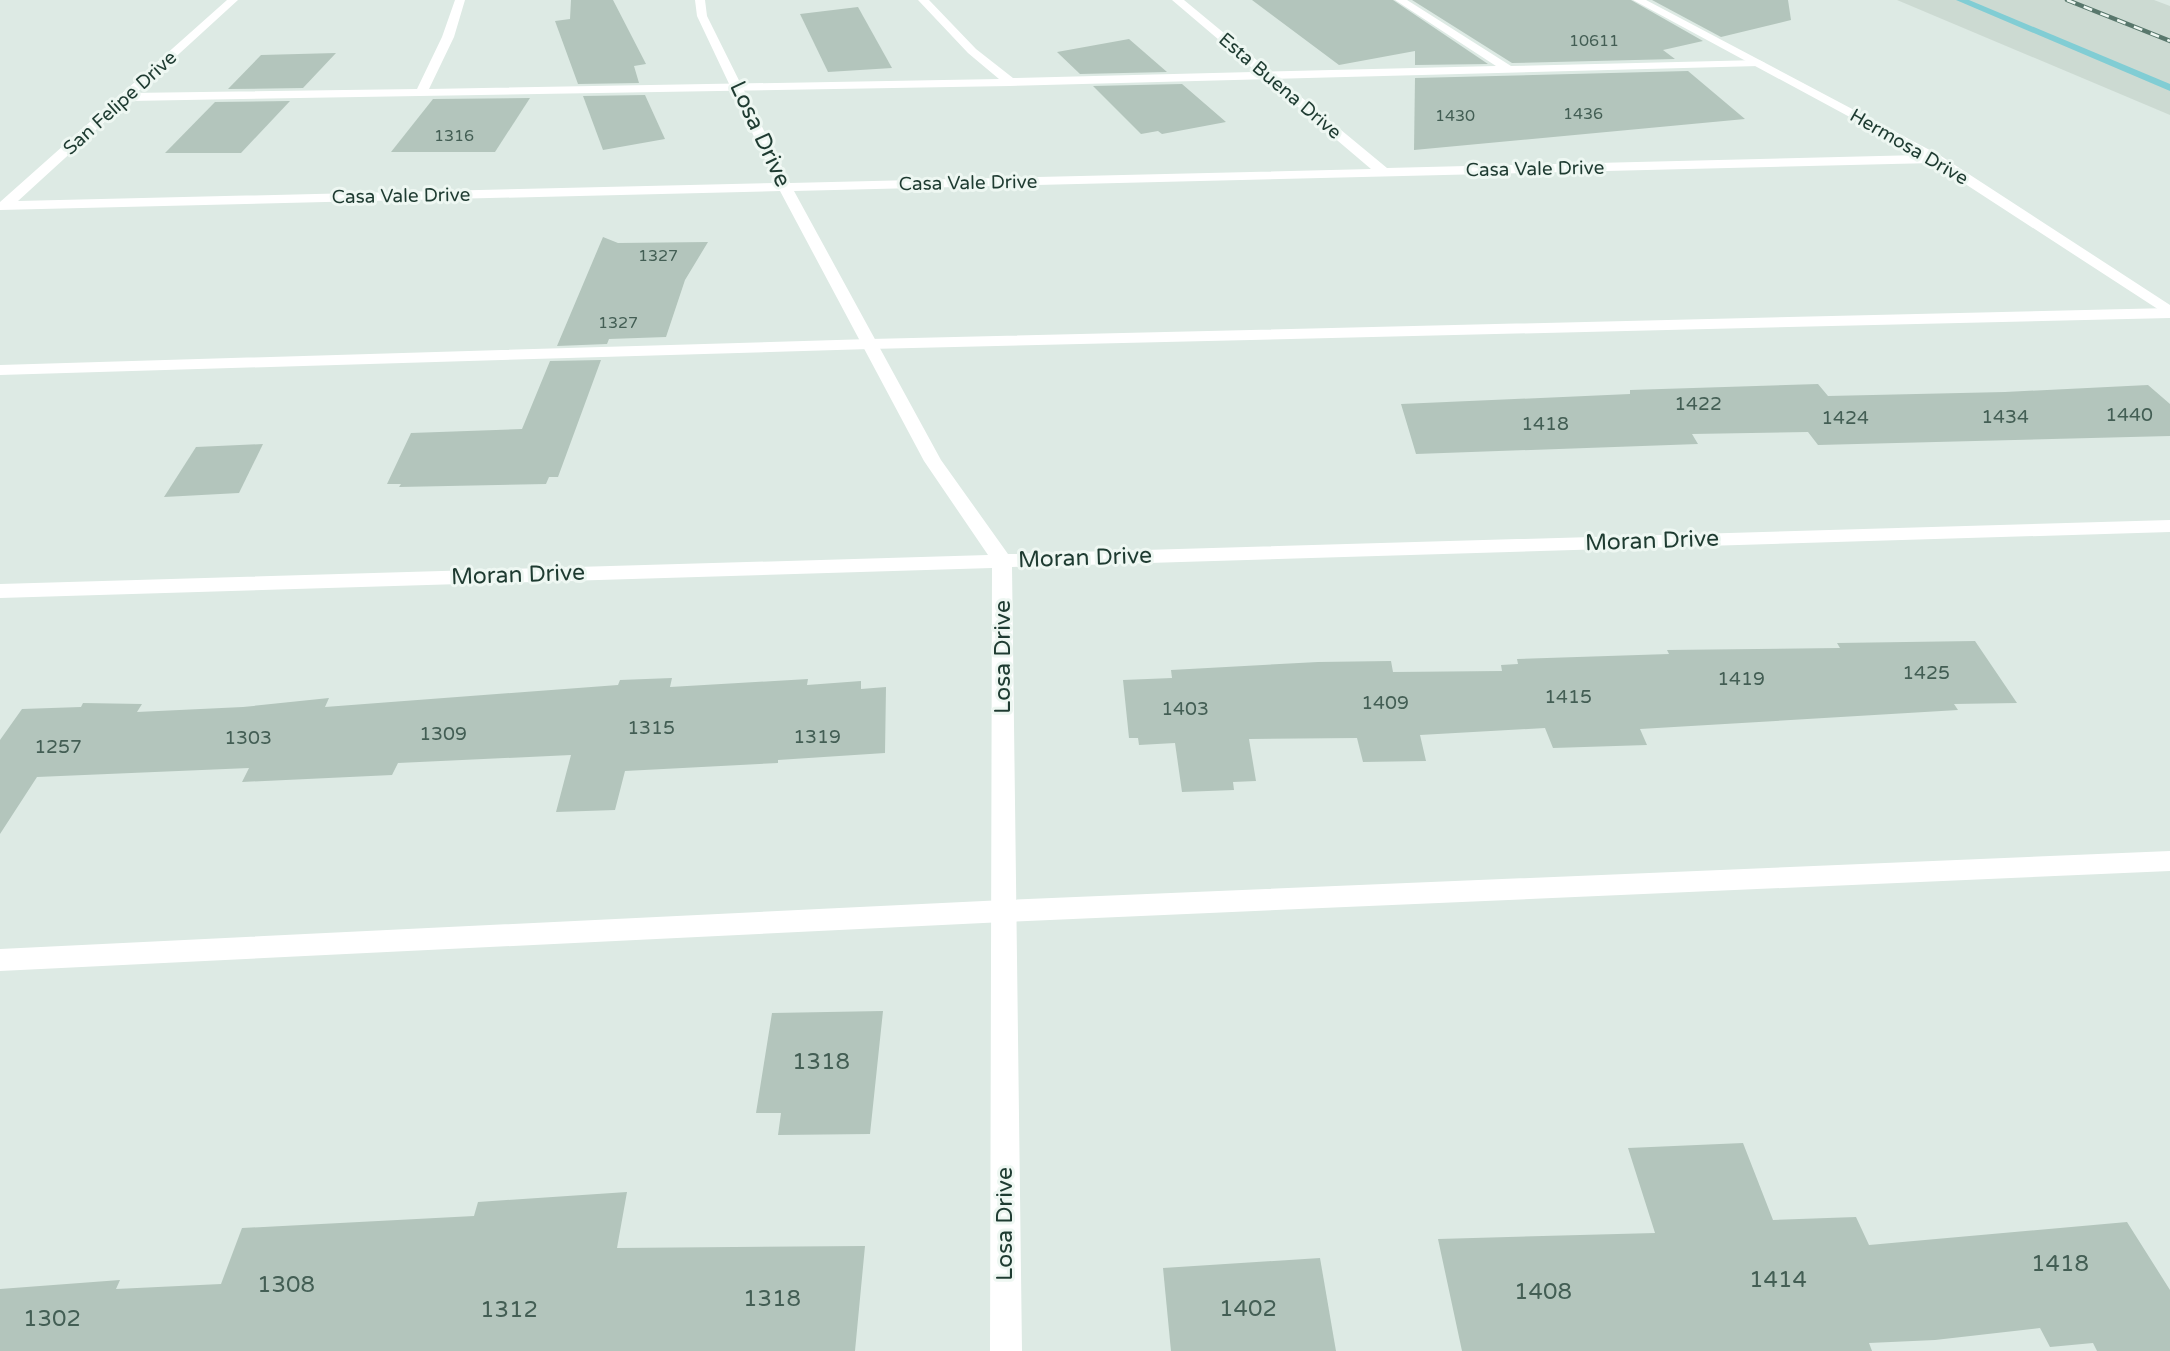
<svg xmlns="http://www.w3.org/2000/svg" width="2170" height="1351" font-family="'Varela Round',sans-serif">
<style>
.built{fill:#ccdad2}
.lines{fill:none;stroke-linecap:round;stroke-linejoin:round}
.stream{fill:#81cdd4;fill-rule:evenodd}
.building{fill:#b3c5bc}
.service{fill:#fff;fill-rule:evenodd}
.minor{fill:#fff;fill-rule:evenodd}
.rail-casing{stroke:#58776c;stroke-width:4.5}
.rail{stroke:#eef7f2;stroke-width:2.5;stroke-dasharray:9;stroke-linecap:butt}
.labels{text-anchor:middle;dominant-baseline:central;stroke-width:6;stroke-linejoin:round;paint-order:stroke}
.far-number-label{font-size:16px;fill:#435e54}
.far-street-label{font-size:19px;fill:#1e3b31;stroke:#eef7f2}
.number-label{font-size:19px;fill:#435e54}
.street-label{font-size:23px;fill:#1e3b31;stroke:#eef7f2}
.near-number-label{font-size:23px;fill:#435e54}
</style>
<rect width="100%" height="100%" fill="#ddeae4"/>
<polygon class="built" points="1897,0 2154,0 2170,6 2170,115"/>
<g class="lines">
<polygon class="stream" points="1956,0 1969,0 2170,84 2170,91"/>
</g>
<g class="building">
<polygon points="571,0 613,0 646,64 634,66 639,83 578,84 555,21 570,19"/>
<polygon points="1252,0 1393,0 1488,64 1415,65 1415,51 1339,65"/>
<polygon points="1412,0 1631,0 1703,41 1663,50 1675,59 1512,63"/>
<polygon points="1652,0 1788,0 1791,20 1721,37"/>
<polygon points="858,7 892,68 828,72 800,14"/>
<polygon points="1129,39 1167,72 1080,74 1057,52"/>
<polygon points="336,53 303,88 228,89 261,55"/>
<polygon points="1688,71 1745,119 1414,150 1415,78"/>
<polygon points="1182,84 1226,122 1162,134 1158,131 1141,134 1093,86"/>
<polygon points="645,95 665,139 603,150 583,96"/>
<polygon points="530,98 495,152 391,152 433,99"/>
<polygon points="290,101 241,153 165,153 215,102"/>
<polygon points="603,237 618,243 708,242 685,280 666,337 609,339 607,344 557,346"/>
<polygon points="601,360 558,477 549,477 546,484 399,487 401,484 387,484 411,433 522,429 550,361"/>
<polygon points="1818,384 1828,396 2005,392 2148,385 2170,404 2170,436 1818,445 1808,432 1692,434 1698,444 1416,454 1401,404 1630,394 1630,390"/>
<polygon points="263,444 239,493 164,497 196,447"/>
<polygon points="1975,641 2017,703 1954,704 1958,710 1640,729 1647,745 1553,748 1545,728 1420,735 1426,761 1363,762 1357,738 1249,739 1256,781 1233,782 1234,790 1182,792 1175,743 1139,745 1138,738 1129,738 1123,680 1172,678 1171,670 1318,662 1391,661 1393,672 1502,671 1501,665 1518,664 1517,659 1669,654 1667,650 1840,648 1837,643"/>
<polygon points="672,678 670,687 808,679 807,685 861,681 861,689 886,687 885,753 778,760 778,763 625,771 615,810 556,812 571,755 398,763 392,775 242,782 249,768 37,777 0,834 0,740 22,709 81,707 83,703 142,704 137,712 243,707 329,698 325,707 618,685 620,680"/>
<polygon points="883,1011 870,1134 778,1135 781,1113 756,1113 772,1013"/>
<polygon points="1743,1143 1773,1220 1856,1217 1869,1245 2127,1222 2170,1290 2170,1351 2097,1351 2093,1343 2050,1347 2040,1328 1935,1340 1869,1343 1872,1351 1462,1351 1438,1239 1655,1233 1628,1148"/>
<polygon points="627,1192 617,1248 865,1246 855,1351 0,1351 0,1289 120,1280 116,1289 221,1284 242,1228 474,1216 478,1202"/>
<polygon points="1320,1258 1336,1351 1171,1351 1163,1268"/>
</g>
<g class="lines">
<g class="service">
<polygon points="455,0 465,0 454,37 429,89 999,79 968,53 918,0 929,0 976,49 1013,78 1496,66 1395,0 1407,0 1511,66 1759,60 1765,63 1759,66 1010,86 129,101 123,97 129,93 417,89 442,37"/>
<polygon points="2170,308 2170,318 870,349 0,375 0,365 870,339"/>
<polygon points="2170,851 2170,871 1004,922 0,971 0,949 1004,900"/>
</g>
<polygon class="minor" points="227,0 238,0 18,201 776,183 697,16 695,0 705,0 707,16 790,183 1371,169 1172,0 1184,0 1387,168 1920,155 1633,0 1646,0 1941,156 2170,305 2170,317 1933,163 794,191 941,460 1008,554 2170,520 2170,532 1012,567 1022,1351 990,1351 992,568 0,598 0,584 988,555 924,461 780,191 0,210 0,202"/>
<g class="rail-casing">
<polyline id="rail" points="2067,0 2170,41"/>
</g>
<use href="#rail" class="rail"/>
</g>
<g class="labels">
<g class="far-number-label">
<text x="1594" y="41">10611</text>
<text x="1583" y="114">1436</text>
<text x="1455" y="116">1430</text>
<text x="454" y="136">1316</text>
<text x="658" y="256">1327</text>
<text x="618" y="323">1327</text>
</g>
<g class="far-street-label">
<text transform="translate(1280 86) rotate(40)">Esta Buena Drive</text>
<text transform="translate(120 103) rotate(-42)">San Felipe Drive</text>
<text transform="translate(1909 147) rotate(30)">Hermosa Drive</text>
<text transform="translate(1535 169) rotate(-1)">Casa Vale Drive</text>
<text transform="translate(968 183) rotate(-1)">Casa Vale Drive</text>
<text transform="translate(401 196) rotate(-1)">Casa Vale Drive</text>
</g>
<g class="number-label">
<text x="1698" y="404">1422</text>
<text x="2129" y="415">1440</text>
<text x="2005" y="417">1434</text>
<text x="1845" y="418">1424</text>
<text x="1545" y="424">1418</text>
<text x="1926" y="673">1425</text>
<text x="1741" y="679">1419</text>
<text x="1568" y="697">1415</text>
<text x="1385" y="703">1409</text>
<text x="1185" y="709">1403</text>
<text x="651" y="728">1315</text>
<text x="443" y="734">1309</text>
<text x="817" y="737">1319</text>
<text x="248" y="738">1303</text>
<text x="58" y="747">1257</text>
</g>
<g class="street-label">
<text transform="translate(760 134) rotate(65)">Losa Drive</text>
<text transform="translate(1652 541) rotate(-2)">Moran Drive</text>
<text transform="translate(1085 558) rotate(-2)">Moran Drive</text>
<text transform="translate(518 575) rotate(-2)">Moran Drive</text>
<text transform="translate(1003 657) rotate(-90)">Losa Drive</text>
<text transform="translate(1005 1224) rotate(-90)">Losa Drive</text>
</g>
<g class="near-number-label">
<text x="821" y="1062">1318</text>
<text x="2060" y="1264">1418</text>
<text x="1778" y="1280">1414</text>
<text x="286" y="1285">1308</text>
<text x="1543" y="1292">1408</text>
<text x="772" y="1299">1318</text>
<text x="1248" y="1309">1402</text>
<text x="509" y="1310">1312</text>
<text x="52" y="1319">1302</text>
</g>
</g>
</svg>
